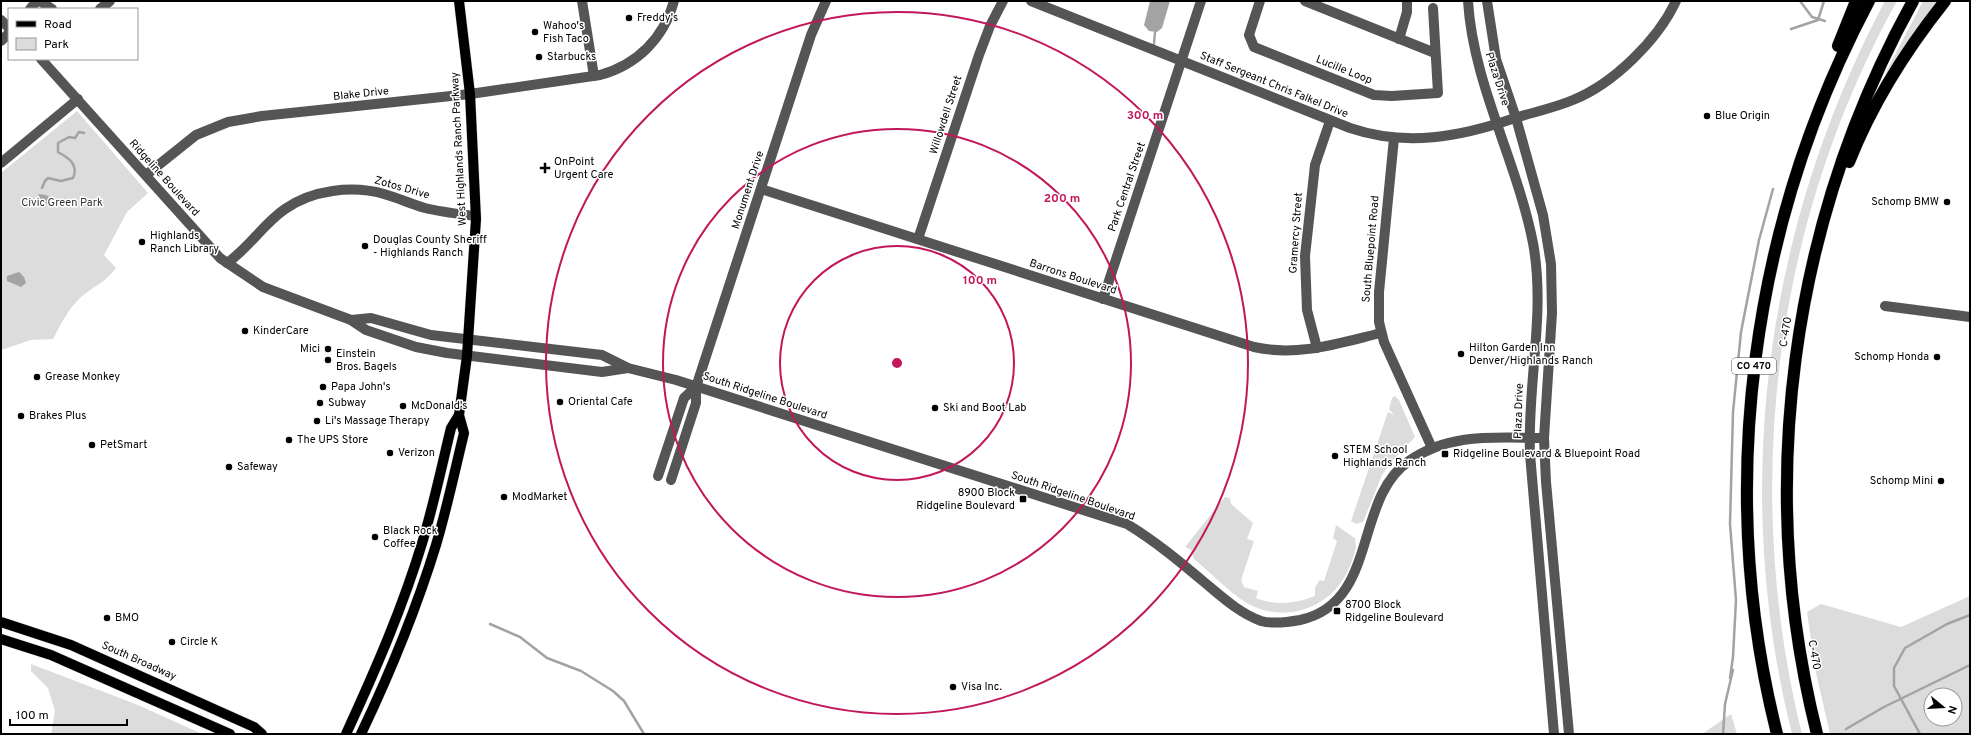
<svg xmlns="http://www.w3.org/2000/svg" width="1971" height="735" font-family="Overpass,sans-serif">
<style>
.green{fill:#dcdcdc;fill-rule:evenodd}
.water{fill:#a3a3a3}
.lines{fill:none;stroke-linecap:round;stroke-linejoin:round}
.stream{stroke:#a3a3a3;stroke-width:2.5}
.major-casing{stroke:#dbdbdb;stroke-width:11}
.highway-casing{stroke:#dbdbdb;stroke-width:13}
.minor{stroke:#555;stroke-width:10}
.major{stroke:#000;stroke-width:10}
.highway{stroke:#000;stroke-width:12}
.ring{fill:none;stroke:#c2185b;stroke-width:2}
.poi-dot{fill:#000;stroke:#fff;stroke-width:1.5}
.labels{text-anchor:middle;dominant-baseline:central;stroke-width:3;stroke-linejoin:round;paint-order:stroke}
.shield{fill:#fff;stroke:#4c4c4c;stroke-width:1}
.shield-label{font-size:10px;font-weight:bold;fill:#000}
.poi-label{font-size:11px;fill:#000;stroke:#fff;text-anchor:start}
.street-label{font-size:11px;fill:#000;stroke:#fff}
.park-label{font-size:11px;fill:#333;stroke:#fff}
.centre{fill:#c2185b;stroke:#fff;stroke-width:2}
.ring-label{font-size:12px;text-anchor:middle;font-weight:bold;fill:#c2185b;stroke:#fff;stroke-width:3;stroke-linejoin:round;paint-order:stroke}
</style>
<rect width="100%" height="100%" fill="#fff"/>
<g class="green">
<path d="M1885,1h12c-123,221 -156,487 -95,733h-10c-62,-247 -26,-509 93,-733z"/>
<polygon points="1923,1 1938,1 1887,75 1885,74"/>
<path d="M77,111l71,82 -21,19 -23,43 12,13c-9,13 -23,19 -35,29 -13,12 -20,27 -28,42l-22,1 -30,10v-177z"/>
<polygon points="1395,396 1399,400 1415,437 1391,462 1382,475 1363,522 1356,524 1351,521 1388,412 1394,415 1389,409 1392,398"/>
<path d="M1225,497l5,1 1,6 22,19 -6,16 7,2 -13,39 3,7 14,4 -2,7c20,8 38,6 59,-2v-9l5,-7 4,1 13,-40 -4,-3 3,-13 20,14c-2,3 0,4 0,8 -2,10 -7,23 -12,31 -21,34 -65,45 -99,24 -18,-12 -34,-29 -51,-43l-3,-9 -6,-3z"/>
<path d="M1970,596v138h-140l-14,-61 -9,-61 14,-8 80,23zM1931,695h24v24h-24z"/>
<polygon points="31,664 138,705 202,734 51,734 55,711 48,688 31,671"/>
<polygon points="1731,714 1737,734 1702,734"/>
</g>
<g class="water">
<polygon points="1150,1 1170,1 1162,28 1157,32 1149,31 1144,25"/>
<path d="M38,194l8,1 13,8c-10,4 -17,1 -21,-9z"/>
<polygon points="19,272 24,277 26,283 21,287 7,281 7,276"/>
</g>
<g class="lines">
<g class="stream">
<polyline points="1800,1 1812,17 1825,21"/>
<polyline points="1791,29 1818,20 1824,1"/>
<polyline points="1154,44 1155,32"/>
<path d="M42,188l3,-7 3,-3 13,3 12,-3c6,-13 -4,-20 -15,-26v-9l11,-6 6,1 4,-6 5,1"/>
<polyline points="490,624 520,637 547,658 581,671 613,691 624,701 644,734"/>
<polyline points="1730,678 1733,657 1736,600 1730,524 1733,412 1741,332 1759,240 1773,189"/>
<polyline points="1846,729 1884,707 1970,665"/>
<polyline points="1723,734 1725,704 1733,670"/>
<polyline points="1920,734 1894,686 1894,668 1905,648 1947,624 1970,615"/>
</g>
<g class="major-casing">
<g id="major">
<polyline points="1,622 71,645 254,727 262,734"/>
<polyline points="1,639 51,655 230,734"/>
<path d="M346,734c29,-63 57,-127 77,-194 11,-37 19,-75 28,-112l8,-13 8,-59 9,-137 -6,-125 -11,-93"/>
<path d="M361,734c29,-61 55,-124 75,-189 11,-37 19,-75 28,-112l-5,-18"/>
</g>
</g>
<g class="highway-casing">
<g id="highway">
<polyline points="1838,46 1856,1"/>
<path d="M1849,162c23,-58 57,-112 96,-161"/>
<path d="M1777,734c-62,-246 -26,-510 92,-733"/>
<path d="M1817,734c-62,-247 -27,-510 96,-733"/>
</g>
</g>
<g class="minor">
<polyline points="40,1 52,9"/>
<polyline points="582,1 594,76"/>
<path d="M1031,1l319,127c56,19 110,9 165,-10 19,-6 39,-10 58,-18 40,-16 85,-60 103,-99"/>
<polyline points="1260,1 1249,35 1254,47 1374,95 1392,96 1438,93 1433,8"/>
<polyline points="1305,1 1435,53"/>
<path d="M1468,1c5,83 49,160 65,242 13,70 -6,141 -3,211l24,280"/>
<polyline points="1487,1 1496,59 1516,118 1543,215 1551,264 1552,313 1544,438 1546,482 1569,734"/>
<polyline points="30,9 37,1"/>
<polyline points="100,9 110,1"/>
<polyline points="1,20 9,28"/>
<polyline points="1399,39 1407,12 1407,1"/>
<polyline points="1,41 9,33"/>
<polyline points="41,59 220,258 263,287 351,320 366,330 416,347 447,353 602,372 628,368"/>
<polyline points="1394,138 1379,292 1379,322 1384,342 1432,448"/>
<polyline points="1,163 78,99"/>
<path d="M146,175l50,-40 32,-13 34,-6 208,-22 130,-19c37,-10 64,-37 74,-74"/>
<path d="M761,189l493,158c44,10 85,-4 127,-14"/>
<polyline points="918,239 979,55 990,26 1003,1"/>
<path d="M227,263c22,-15 36,-39 58,-54 27,-19 67,-24 99,-15 14,4 27,10 41,14 16,4 34,6 50,8"/>
<polyline points="1103,299 1201,1"/>
<polyline points="1885,306 1970,317"/>
<path d="M351,320l20,-2 60,17 171,20 26,13 48,12 451,144c28,17 52,37 77,58 18,15 35,31 57,39 11,3 28,1 39,-1 79,-17 53,-121 109,-159 42,-29 87,-23 135,-23"/>
<polyline points="1317,348 1307,310 1305,256 1315,165 1330,121"/>
<polyline points="658,476 684,398 696,387"/>
<polyline points="671,480 696,403 696,387 811,35 826,1"/>
</g>
<use href="#major" class="major"/>
<use href="#highway" class="highway"/>
</g>
<g class="ring">
<circle cx="897" cy="363" r="117"/>
<circle cx="897" cy="363" r="234"/>
<circle cx="897" cy="363" r="351"/>
</g>
<g class="poi-dot">
<circle cx="629" cy="18" r="4"/>
<circle cx="535" cy="32" r="4"/>
<circle cx="539" cy="57" r="4"/>
<circle cx="1707" cy="116" r="4"/>
<path d="M543 162h4v4h4v4h-4v4h-4v-4h-4v-4h4z"/>
<circle cx="1947" cy="202" r="4"/>
<circle cx="142" cy="242" r="4"/>
<circle cx="365" cy="246" r="4"/>
<circle cx="245" cy="331" r="4"/>
<circle cx="328" cy="349" r="4"/>
<circle cx="1461" cy="354" r="4"/>
<circle cx="1937" cy="357" r="4"/>
<circle cx="328" cy="360" r="4"/>
<circle cx="37" cy="377" r="4"/>
<circle cx="323" cy="387" r="4"/>
<circle cx="560" cy="402" r="4"/>
<circle cx="320" cy="403" r="4"/>
<circle cx="403" cy="406" r="4"/>
<circle cx="935" cy="408" r="4"/>
<circle cx="21" cy="416" r="4"/>
<circle cx="317" cy="421" r="4"/>
<circle cx="289" cy="440" r="4"/>
<circle cx="92" cy="445" r="4"/>
<circle cx="390" cy="453" r="4"/>
<rect x="1441" y="450" width="8" height="8" rx="2"/>
<circle cx="1335" cy="456" r="4"/>
<circle cx="229" cy="467" r="4"/>
<circle cx="1941" cy="481" r="4"/>
<circle cx="504" cy="497" r="4"/>
<rect x="1019" y="495" width="8" height="8" rx="2"/>
<circle cx="375" cy="537" r="4"/>
<rect x="1333" y="607" width="8" height="8" rx="2"/>
<circle cx="107" cy="618" r="4"/>
<circle cx="172" cy="642" r="4"/>
<circle cx="953" cy="687" r="4"/>
</g>
<g class="labels">
<rect class="shield" x="1732" y="358" width="44" height="16" rx="3"/>
<g class="shield-label">
<text x="1754" y="366">CO 470</text>
</g>
<g class="poi-label">
<text x="637" y="18">Freddy's</text>
<text x="543" y="26">Wahoo's<tspan x="543" dy="13">Fish Taco</tspan></text>
<text x="547" y="57">Starbucks</text>
<text x="1715" y="116">Blue Origin</text>
<text x="554" y="162">OnPoint<tspan x="554" dy="13">Urgent Care</tspan></text>
<text x="1939" y="202" text-anchor="end">Schomp BMW</text>
<text x="150" y="236">Highlands<tspan x="150" dy="13">Ranch Library</tspan></text>
<text x="373" y="240">Douglas County Sheriff<tspan x="373" dy="13">- Highlands Ranch</tspan></text>
<text x="253" y="331">KinderCare</text>
<text x="1469" y="348">Hilton Garden Inn<tspan x="1469" dy="13">Denver/Highlands Ranch</tspan></text>
<text x="320" y="349" text-anchor="end">Mici</text>
<text x="336" y="354">Einstein<tspan x="336" dy="13">Bros. Bagels</tspan></text>
<text x="1929" y="357" text-anchor="end">Schomp Honda</text>
<text x="45" y="377">Grease Monkey</text>
<text x="331" y="387">Papa John's</text>
<text x="568" y="402">Oriental Cafe</text>
<text x="328" y="403">Subway</text>
<text x="411" y="406">McDonald's</text>
<text x="943" y="408">Ski and Boot Lab</text>
<text x="29" y="416">Brakes Plus</text>
<text x="325" y="421">Li's Massage Therapy</text>
<text x="297" y="440">The UPS Store</text>
<text x="100" y="445">PetSmart</text>
<text x="1343" y="450">STEM School<tspan x="1343" dy="13">Highlands Ranch</tspan></text>
<text x="398" y="453">Verizon</text>
<text x="1453" y="454">Ridgeline Boulevard &amp; Bluepoint Road</text>
<text x="237" y="467">Safeway</text>
<text x="1933" y="481" text-anchor="end">Schomp Mini</text>
<text x="1015" y="493" text-anchor="end">8900 Block<tspan x="1015" dy="13">Ridgeline Boulevard</tspan></text>
<text x="512" y="497">ModMarket</text>
<text x="383" y="531">Black Rock<tspan x="383" dy="13">Coffee</tspan></text>
<text x="1345" y="605">8700 Block<tspan x="1345" dy="13">Ridgeline Boulevard</tspan></text>
<text x="115" y="618">BMO</text>
<text x="180" y="642">Circle K</text>
<text x="961" y="687">Visa Inc.</text>
</g>
<g class="street-label">
<text transform="translate(1344 70) rotate(22)">Lucille Loop</text>
<text transform="translate(1497 79) rotate(72)">Plaza Drive</text>
<text transform="translate(1274 85) rotate(22)">Staff Sergeant Chris Falkel Drive</text>
<text transform="translate(361 94) rotate(-6)">Blake Drive</text>
<text transform="translate(946 115) rotate(-72)">Willowdell Street</text>
<text transform="translate(459 149) rotate(-93)">West Highlands Ranch Parkway</text>
<text transform="translate(164 178) rotate(48)">Ridgeline Boulevard</text>
<text transform="translate(1127 187) rotate(-71)">Park Central Street</text>
<text transform="translate(402 188) rotate(16)">Zotos Drive</text>
<text transform="translate(748 190) rotate(-72)">Monument Drive</text>
<text transform="translate(1296 233) rotate(-86)">Gramercy Street</text>
<text transform="translate(1371 249) rotate(-85)">South Bluepoint Road</text>
<text transform="translate(1073 277) rotate(18)">Barrons Boulevard</text>
<text transform="translate(1786 332) rotate(-81)">C-470</text>
<text transform="translate(765 396) rotate(18)">South Ridgeline Boulevard</text>
<text transform="translate(1519 411) rotate(-88)">Plaza Drive</text>
<text transform="translate(1073 496) rotate(19)">South Ridgeline Boulevard</text>
<text transform="translate(1814 655) rotate(80)">C-470</text>
<text transform="translate(139 661) rotate(24)">South Broadway</text>
</g>
<g class="park-label">
<text x="62" y="203">Civic Green Park</text>
</g>
</g>
<circle cx="897" cy="363" r="6" class="centre"/>
<g class="ring-label">
<text x="1145" y="119">300 m</text>
<text x="1062" y="202">200 m</text>
<text x="980" y="284">100 m</text>
</g>
<rect width="1971" height="735" fill="none" stroke="#000000" stroke-width="4"/>
<rect x="8" y="8" width="130" height="52" fill="#ffffff" stroke="#999999"/>
<rect x="16" y="21" width="20" height="6" fill="#000000" stroke="#999999"/>
<text x="44" y="28" font-size="12" fill="#000000">Road</text>
<rect x="16" y="38" width="20" height="12" fill="#dcdcdc" stroke="#999999"/>
<text x="44" y="48" font-size="12" fill="#000000">Park</text>
<g transform="translate(1943 707) rotate(108)"><circle r="19" fill="#ffffff" stroke="#999999"/>
<path d="M0-3L7 15L0 10L-7 15Z" fill="#000000"/>
<text y="-6" font-size="11" font-weight="bold" text-anchor="middle" fill="#000000">N</text>
</g>
<path d="M10 719v6h117v-6" fill="none" stroke="#000000" stroke-width="2"/>
<text x="16" y="719" font-size="12" fill="#000000" stroke="#ffffff" stroke-width="3" paint-order="stroke">100 m</text>
</svg>
